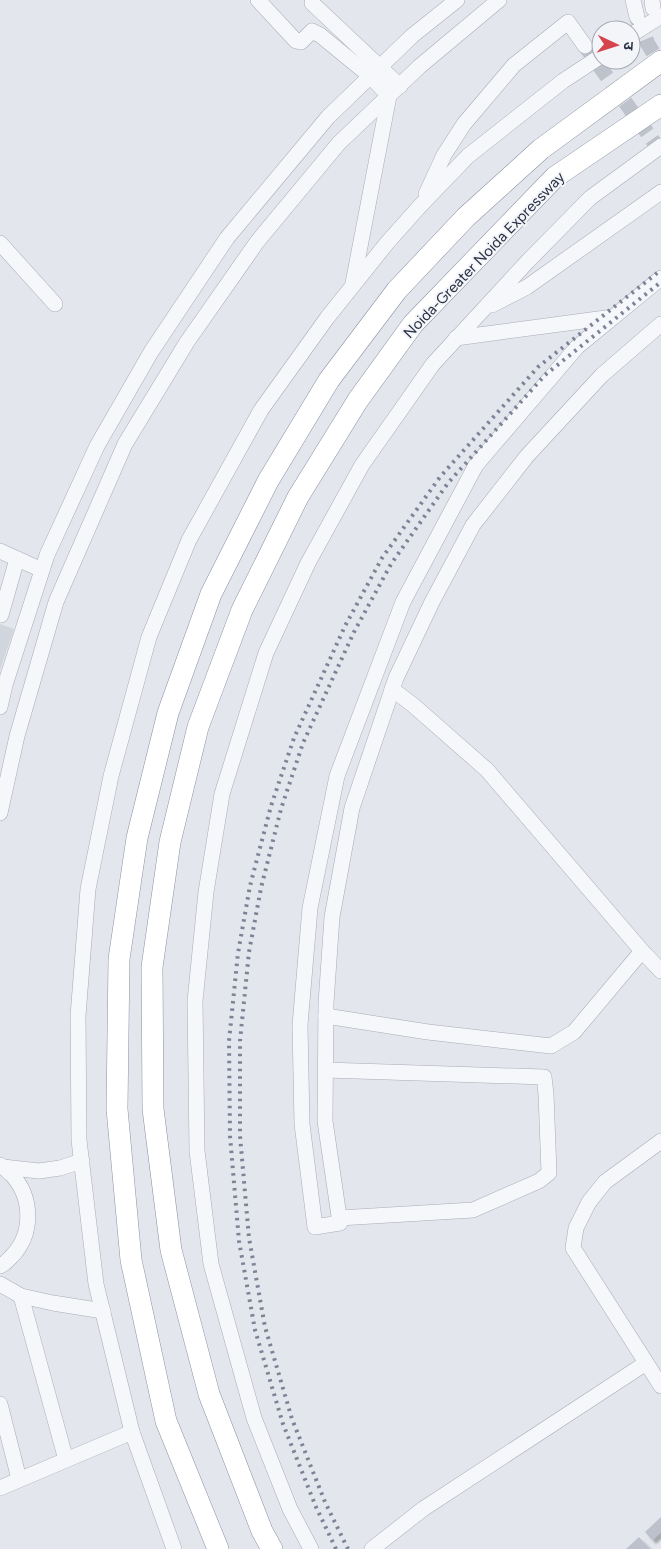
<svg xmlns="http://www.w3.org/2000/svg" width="661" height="1549" font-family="Figtree,'Noto Sans Devanagari',sans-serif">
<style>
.built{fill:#d1d5de}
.building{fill:#bdc1cc;filter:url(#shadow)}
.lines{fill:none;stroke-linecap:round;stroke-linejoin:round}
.minor-tunnel{stroke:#bec2cb;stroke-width:15;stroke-dasharray:15 8;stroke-linecap:butt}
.minor-casing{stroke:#a8acb7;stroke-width:16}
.highway-casing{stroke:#8a91a3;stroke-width:22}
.minor{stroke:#f6f7fa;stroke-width:15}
.highway{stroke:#fff;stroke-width:21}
.rail{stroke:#7c8396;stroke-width:4;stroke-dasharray:2.5 5;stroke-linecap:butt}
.labels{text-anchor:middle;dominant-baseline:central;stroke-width:4;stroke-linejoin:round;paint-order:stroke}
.street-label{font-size:15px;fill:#2a3145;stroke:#f3f5f9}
</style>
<defs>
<filter id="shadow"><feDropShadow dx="4" dy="4" stdDeviation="1" flood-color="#0004"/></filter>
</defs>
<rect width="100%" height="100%" fill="#e3e6ec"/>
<polygon class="built" points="0,624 14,629 0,670"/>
<g class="building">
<polygon points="661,1517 661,1532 652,1540 645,1532"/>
<polygon points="639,1537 650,1549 626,1549"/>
</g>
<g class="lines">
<g class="minor-tunnel">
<polyline points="637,18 648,44 661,66"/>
<polyline points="585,46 661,152"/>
</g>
<g class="minor-casing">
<g id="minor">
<polyline points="258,0 296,41 301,42 312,31 320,35 370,76 389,96 353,283"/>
<polyline points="633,0 637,17"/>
<polyline points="652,0 653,8"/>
<polyline points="312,3 400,86"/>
<polyline points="631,35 661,16"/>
<polyline points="426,194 444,155 464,124 514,65 568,22 585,46"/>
<polyline points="0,243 55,304"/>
<polyline points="661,278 577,347 476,465 403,602 337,776 310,908 300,1025 302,1124 315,1227 340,1223 325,1121 326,1003 332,917 352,808 396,678 432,602 473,525 527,456 602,375 661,324"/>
<polyline points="492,305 527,287 661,192"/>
<polyline points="456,338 613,317"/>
<polyline points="0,551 42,570"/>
<polyline points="1,615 17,559"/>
<polyline points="0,707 5,685 47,555 97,446 151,352 227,238 328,117 412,36 457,0"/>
<polyline points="0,813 17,736 56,602 125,444 187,342 257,242 339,143 420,66 499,0"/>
<polyline points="642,951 661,971"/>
<polyline points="326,1016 428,1032 551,1046 574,1032 642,951 487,770 413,705 392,689"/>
<polyline points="326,1070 544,1077 546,1094 549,1173 539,1181 473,1210 339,1218"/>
<polyline points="661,1141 605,1182 589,1202 576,1228 573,1248 661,1386"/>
<path d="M0,1165c5,3 8,7 12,10 21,23 21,59 0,81 -4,4 -7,8 -12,10"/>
<polyline points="3,1167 39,1171 60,1168 82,1161"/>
<polyline points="0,1284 21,1296 53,1303 103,1311"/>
<polyline points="21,1296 66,1460"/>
<polyline points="0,1404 19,1479"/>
<polyline points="0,1488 132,1432"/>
<polyline points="174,1549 132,1432 96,1284 79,1140 78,1016 88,889 111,776 149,637 189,540 261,410 327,318 387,243 420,206 468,156 563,81 601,56"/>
<polyline points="311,1549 290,1509 254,1418 211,1264 197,1151 195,1001 206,892 222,794 266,653 308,563 362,465 433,364 528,261 590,198 661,146"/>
<polyline points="372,1549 423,1509 646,1363"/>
</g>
</g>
<g class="highway-casing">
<g id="highway">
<polyline points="218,1549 166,1421 131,1260 117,1109 119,959 137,838 168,713 211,594 268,481 329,380 397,290 466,217 541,149 661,61"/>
<polyline points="272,1549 262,1531 209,1394 171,1250 153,1109 152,967 170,842 198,727 242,610 298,497 358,400 413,324 555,177 661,105"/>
</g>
</g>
<use href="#minor" class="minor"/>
<use href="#highway" class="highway"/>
<g class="rail">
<polyline points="336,1549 316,1507 283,1424 255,1330 239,1241 230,1136 229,1041 238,953 250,886 271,806 294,738 345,626 382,558 440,477 538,367 661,270"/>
<polyline points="348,1549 325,1502 292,1419 265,1327 249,1238 240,1136 240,1041 249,952 261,888 281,809 303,743 354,632 391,564 448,483 545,375 661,282"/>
</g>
</g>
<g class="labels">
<g class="street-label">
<text transform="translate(484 255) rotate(-46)">Noida-Greater Noida Expressway</text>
</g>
</g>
<g transform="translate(616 45) rotate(94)"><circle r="24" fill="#f3f5f9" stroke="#a3a7b1"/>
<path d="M0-4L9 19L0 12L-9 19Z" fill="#d5444c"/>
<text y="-8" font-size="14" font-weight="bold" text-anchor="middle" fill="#2a3145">उ</text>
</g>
</svg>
